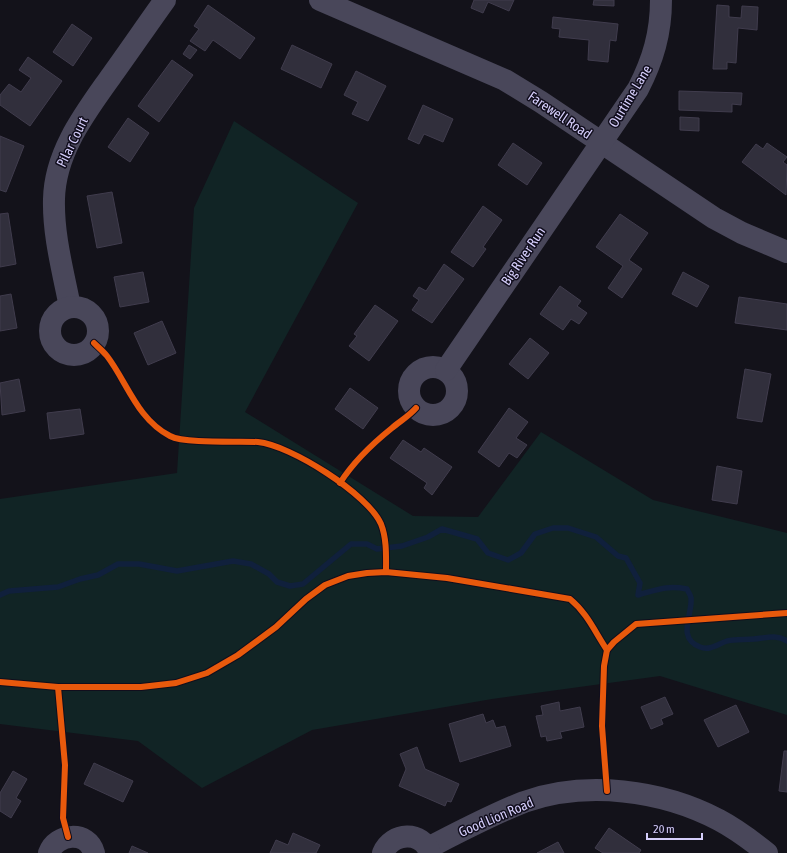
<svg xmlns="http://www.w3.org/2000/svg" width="787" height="853" font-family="'Asap Condensed',sans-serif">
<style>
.green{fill:#112425}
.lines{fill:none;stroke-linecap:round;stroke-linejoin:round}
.stream{stroke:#10203c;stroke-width:5.5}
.building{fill:#312f3c;stroke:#403c4d}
.minor{stroke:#49475a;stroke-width:22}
.cycleway-casing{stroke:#110e1d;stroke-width:8}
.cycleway{stroke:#e8590c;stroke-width:6}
.labels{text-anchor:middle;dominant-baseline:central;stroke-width:3;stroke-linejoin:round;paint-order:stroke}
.street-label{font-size:14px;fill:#d5cefb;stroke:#110e1d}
</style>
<rect width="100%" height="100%" fill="#13121a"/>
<polygon class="green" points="234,121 358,203 245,412 413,516 478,517 541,432 653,500 787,533 787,715 660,676 492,699 312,730 202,788 138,741 0,724 0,499 177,473 194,208"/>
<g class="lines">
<path class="stream" d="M0,595l9,-4 49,-4 22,-8 18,-4 20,-11h21l38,7 56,-10 18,3 18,10 8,8 13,4 13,-2 48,-40h16l10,5 25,-3 26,-9 14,-8 35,10 11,14 20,7 13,-7 14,-19 18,-6h15l28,9 22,19 8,2 14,25 -2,12c19,-5 28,-10 49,-6 1,3 4,6 4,9 2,16 -15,40 9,49 10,4 18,-3 27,-6 9,-2 18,-1 27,-2 12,-1 22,-5 33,2"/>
</g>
<g class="building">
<polygon points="474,0 514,0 509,11 488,2 483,13 471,8"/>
<polygon points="594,0 614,0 614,6 593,5"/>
<polygon points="208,5 255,38 240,59 213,40 205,51 190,41 199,29 194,26"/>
<polygon points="717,5 729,6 729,17 741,18 742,6 758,7 757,30 738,28 736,63 727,62 727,69 713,69"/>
<polygon points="553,17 618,24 616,41 610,40 608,62 588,60 589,40 559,37 560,29 552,28"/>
<polygon points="72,24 92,38 73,66 53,52"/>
<polygon points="189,45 197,50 190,59 183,54"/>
<polygon points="292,45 332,64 321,88 281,69"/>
<polygon points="28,57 62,81 30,126 0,105 0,95 9,84 21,92 31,78 19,70"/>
<polygon points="172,60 193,75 159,122 138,106"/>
<polygon points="356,71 386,86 368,121 352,114 358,102 344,95"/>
<polygon points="679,91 742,93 741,105 732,104 732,112 679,110"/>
<polygon points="423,105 453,119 443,142 424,134 419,144 408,139"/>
<polygon points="680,117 699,118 699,131 680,130"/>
<polygon points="128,118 149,133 130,162 108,147"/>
<polygon points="0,136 24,146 6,192 0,190"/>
<polygon points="513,143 542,163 527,185 498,165"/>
<polygon points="767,143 787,157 783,162 787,165 786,195 742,162 756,144 763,149"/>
<polygon points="112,192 122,243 97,248 87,196"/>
<polygon points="483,206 502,220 483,247 486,249 473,267 451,252"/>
<polygon points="8,213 16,264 0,267 0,214"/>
<polygon points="620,214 648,233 629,260 642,269 622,298 608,288 623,266 596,247"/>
<polygon points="444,264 464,279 432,323 412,310 419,300 413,296 419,287 426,291"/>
<polygon points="143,272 149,302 120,307 114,277"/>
<polygon points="683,272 709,286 697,307 672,294"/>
<polygon points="560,286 581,301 577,306 587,313 579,324 571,319 563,330 540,314"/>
<polygon points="11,294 17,328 0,331 0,296"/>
<polygon points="739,297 787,304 787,330 735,323"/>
<polygon points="375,305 398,321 369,361 349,346 357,336 354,334"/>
<polygon points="162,321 176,353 148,365 134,333"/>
<polygon points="530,338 549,353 528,379 509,364"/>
<polygon points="745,369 771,374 762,422 737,418"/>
<polygon points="19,379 25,411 2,415 0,383"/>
<polygon points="350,388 378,408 363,429 335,409"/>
<polygon points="509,408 528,422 516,438 527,445 517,458 509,453 499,467 478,452"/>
<polygon points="80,409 84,434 50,439 47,413"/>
<polygon points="403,440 421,452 424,448 452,467 432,495 424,488 427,483 390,458"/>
<polygon points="717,466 742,471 737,504 712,500"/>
<polygon points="665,697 673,714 661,719 663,724 651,729 641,707"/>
<polygon points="559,702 560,711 580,707 584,727 560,732 562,738 547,741 546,736 541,737 536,716 543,715 541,706"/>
<polygon points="736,705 749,732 718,747 704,720"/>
<polygon points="483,714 486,723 493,720 496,728 505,726 511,746 460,762 449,724"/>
<polygon points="417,747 425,769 459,784 451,802 447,801 445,806 399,786 406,769 400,754"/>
<polygon points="784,751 787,751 787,792 779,791"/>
<polygon points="94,763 133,781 123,802 84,784"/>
<polygon points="13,771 27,779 16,798 21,801 11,818 0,811 0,793"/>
<polygon points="609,828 641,850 639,853 603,853 595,848"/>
<polygon points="293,833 320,845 316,853 270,853 276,840 288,845"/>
<polygon points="558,842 564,853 537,853"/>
<polygon points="132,846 148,853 129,853"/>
</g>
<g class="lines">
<g class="minor">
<polyline points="320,0 505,80 541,102 714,218 742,233 787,252"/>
<path d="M70,307c-7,-36 -17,-72 -16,-108 1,-48 32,-87 58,-124 18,-25 35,-50 53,-75"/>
<circle cx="74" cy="331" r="24"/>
<circle cx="433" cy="391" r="24"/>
<path d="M446,370l192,-281c15,-29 23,-56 23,-89"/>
<path d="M428,848c31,-16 63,-33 96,-46 62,-22 138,-12 195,18 17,9 33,21 48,33"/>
<path d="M49,853c7,-20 39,-23 45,0"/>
<path d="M383,853c9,-21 39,-23 47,0"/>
</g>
<g class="cycleway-casing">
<g id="cycleway">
<path d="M94,343c4,4 9,8 13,13 20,26 30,63 63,80 15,8 68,5 88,6 32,3 110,52 123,82 6,15 5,33 5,48"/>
<path d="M340,483c14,-22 32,-39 52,-55 8,-7 16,-11 24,-20"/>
<path d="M0,682l58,5h83l35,-4 31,-10 31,-18 38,-28 30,-28 19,-14 23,-9 19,-3 19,-1 61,6 123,21c17,14 25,33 37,51"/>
<polyline points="58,687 65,765 63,818 68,837"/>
<polyline points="607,791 602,726 604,666 607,650 614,642 636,624 787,613"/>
</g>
</g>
<use href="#cycleway" class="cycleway"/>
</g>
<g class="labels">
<g class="street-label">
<text transform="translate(630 96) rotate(-59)">Ourtime Lane</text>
<text transform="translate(560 115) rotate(34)">Farewell Road</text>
<text transform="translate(72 142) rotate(-64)">Pilar Court</text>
<text transform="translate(523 256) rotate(-56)">Big River Run</text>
<text transform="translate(496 817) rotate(-23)">Good Lion Road</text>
</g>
</g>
<path d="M647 833v6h55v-6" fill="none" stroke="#d5cefb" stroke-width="2"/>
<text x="653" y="833" font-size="12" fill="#d5cefb" stroke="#110e1d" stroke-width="3" paint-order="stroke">20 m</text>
</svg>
